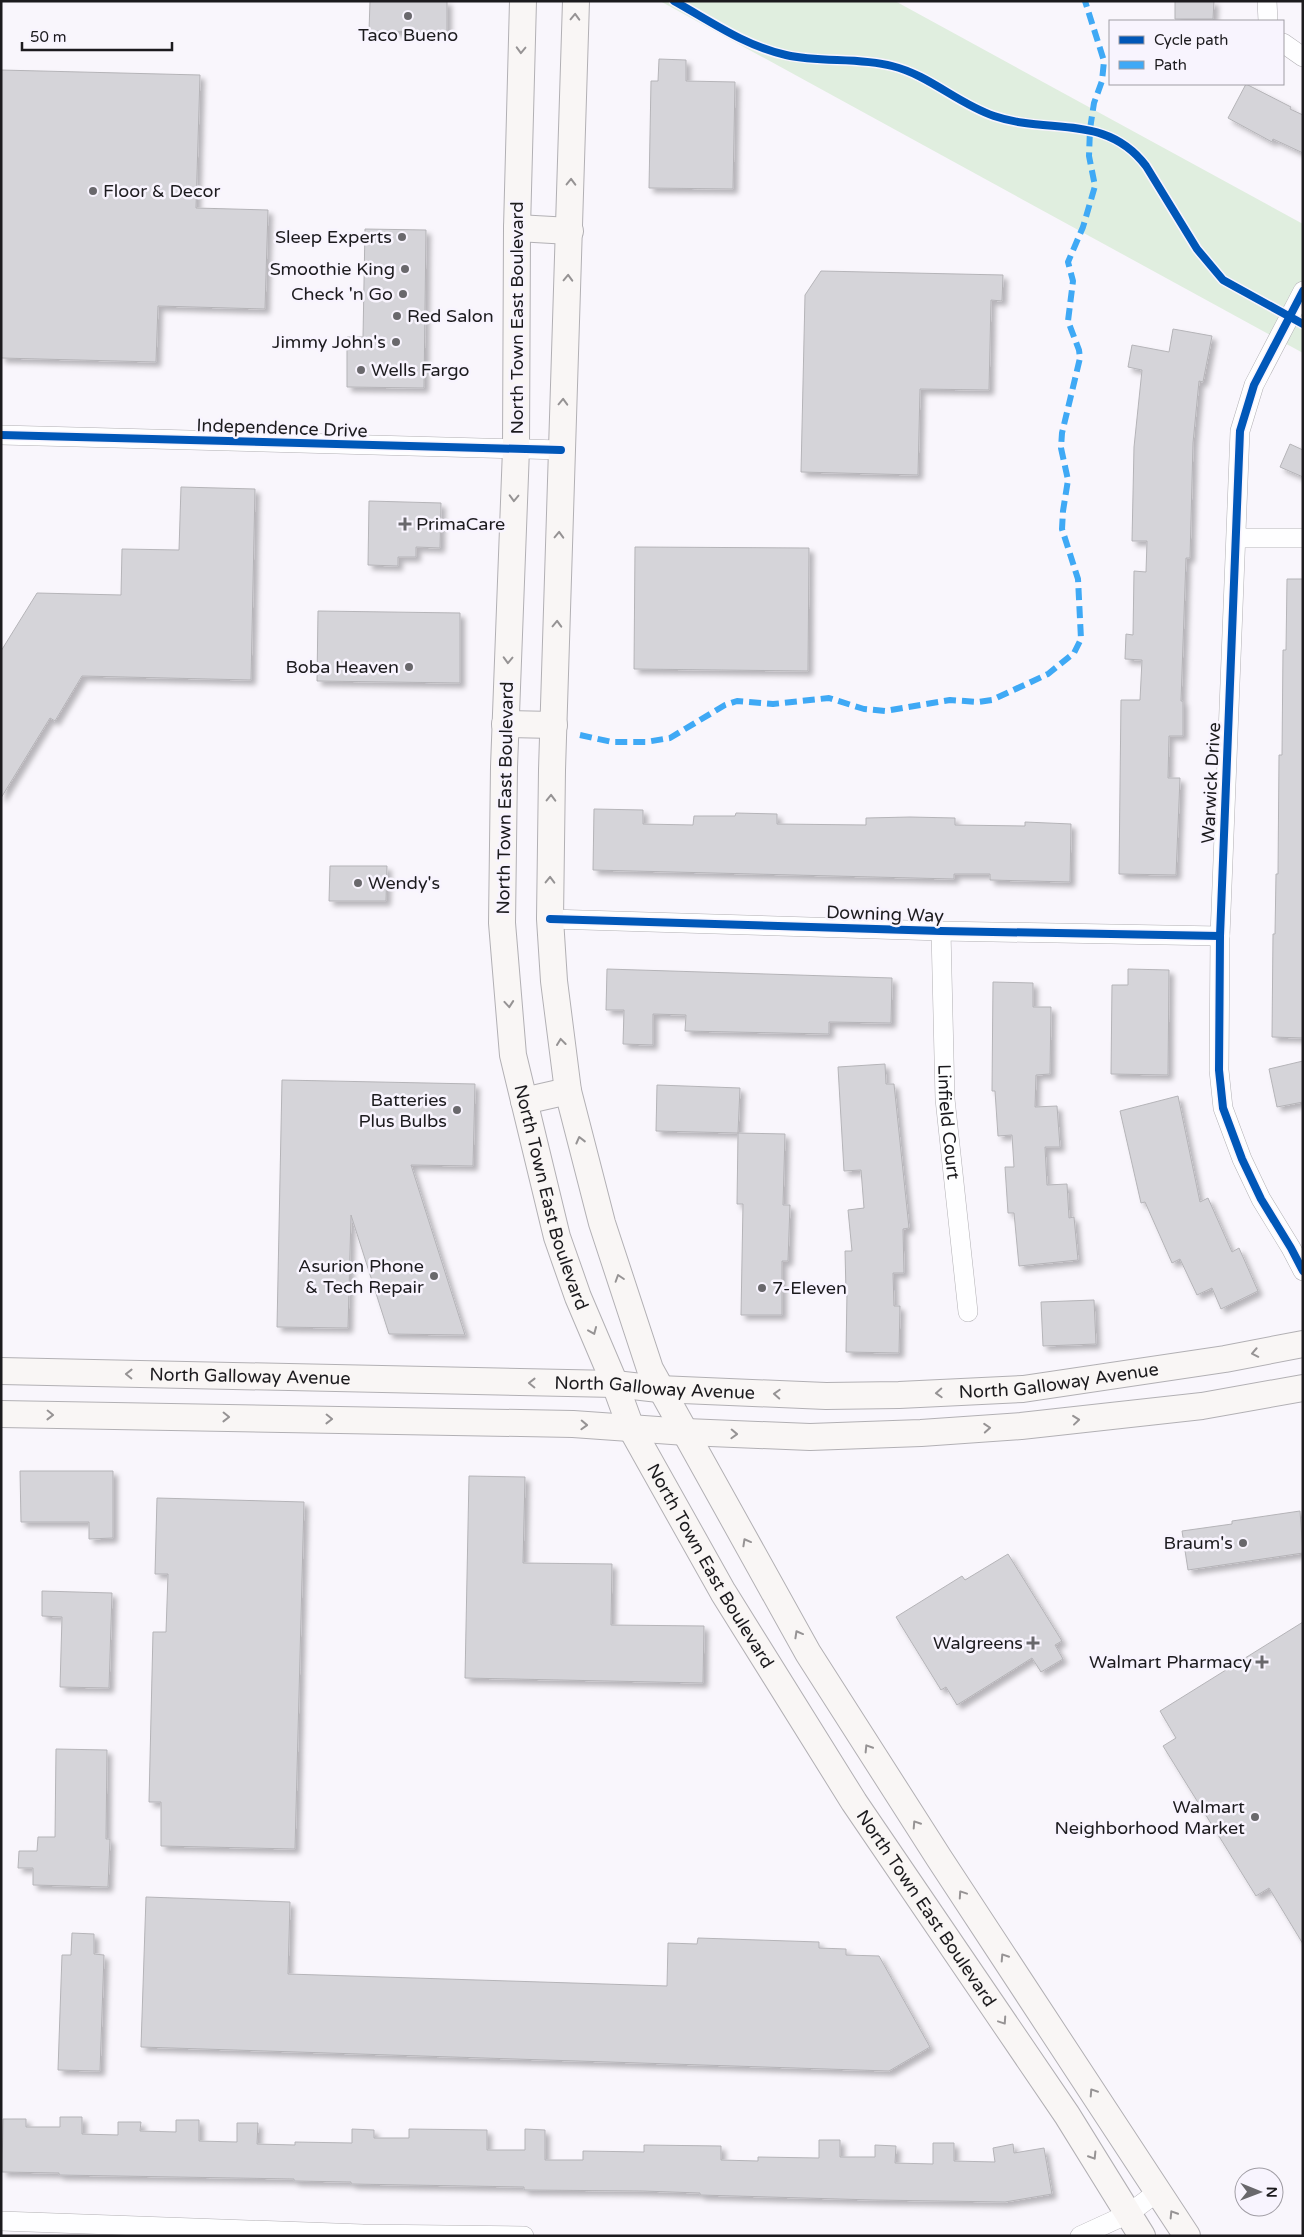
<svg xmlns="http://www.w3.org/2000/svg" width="1304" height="2237" font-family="'Varela Round',sans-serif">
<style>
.green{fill:#e0eedf}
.building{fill:#d5d4d9;stroke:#b5b4b8;filter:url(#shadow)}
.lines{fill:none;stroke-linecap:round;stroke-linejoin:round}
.street-casing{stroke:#b2b0b4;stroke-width:20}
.secondary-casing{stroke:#b2b0b4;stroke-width:28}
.street{stroke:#fefeff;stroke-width:19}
.secondary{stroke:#f9f6f5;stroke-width:26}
.quiet{stroke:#3fa9f5;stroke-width:6;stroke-dasharray:12 6;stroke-linecap:butt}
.cycleway-casing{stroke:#f8f4fe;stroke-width:11}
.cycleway{stroke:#0057b8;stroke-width:8}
.oneway{stroke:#969394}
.poi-dot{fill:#69686c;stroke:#f8f4fe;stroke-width:2}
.labels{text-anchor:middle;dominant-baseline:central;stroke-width:5;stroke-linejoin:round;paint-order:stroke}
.poi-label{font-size:18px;fill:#1c1b1e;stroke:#f8f4fe;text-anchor:end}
.street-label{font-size:18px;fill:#1c1b1e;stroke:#f8f4fe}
</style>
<defs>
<filter id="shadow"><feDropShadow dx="4.5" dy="4.5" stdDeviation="2.5" flood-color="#0004"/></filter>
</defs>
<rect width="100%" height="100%" fill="#f9f6fc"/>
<polygon class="green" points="660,1 895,1 1303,224 1303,353"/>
<g class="building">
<polygon points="370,1 447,1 447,32 369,31"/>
<polygon points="1175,1 1214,1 1213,19 1175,19"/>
<polygon points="659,59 686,60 686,81 735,82 733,189 649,188 651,81 658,81"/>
<polygon points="1,70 200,75 196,208 268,210 265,309 158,306 156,362 1,358"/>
<polygon points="1246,84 1291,107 1290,109 1303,115 1303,153 1273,139 1272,142 1228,118"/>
<polygon points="365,229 426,230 424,388 347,387 347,337 363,337"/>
<polygon points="821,271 1003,275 1002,301 991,300 989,390 920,389 918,475 801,472 805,295"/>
<polygon points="1173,329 1212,336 1203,382 1199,381 1193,443 1190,558 1186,558 1181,701 1183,701 1183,736 1169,736 1168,778 1180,778 1176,875 1119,874 1121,700 1140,700 1142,660 1125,659 1126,634 1133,635 1134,571 1146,572 1147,541 1132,541 1134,447 1142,370 1128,367 1132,345 1169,352"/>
<polygon points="1290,444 1303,450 1303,477 1280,467"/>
<polygon points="181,487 255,489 251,680 82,676 55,721 50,718 1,798 1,651 37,593 121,595 122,549 179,550"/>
<polygon points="369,501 441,503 440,548 416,547 416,557 398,557 398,566 368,565"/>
<polygon points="635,547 809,548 808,671 634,669"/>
<polygon points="1287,579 1303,579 1303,1038 1272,1037 1273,934 1275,934 1276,874 1278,874 1279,755 1282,755 1283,650 1286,650"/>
<polygon points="318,611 460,613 460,683 317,681"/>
<polygon points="594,809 643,810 643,824 693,825 694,816 735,816 736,813 777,814 777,824 866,825 866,818 910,817 955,818 955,825 1025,826 1025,822 1071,824 1070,882 990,880 990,874 954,874 954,879 593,870"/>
<polygon points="330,866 387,866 386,901 329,901"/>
<polygon points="607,969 892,978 891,1023 829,1022 829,1034 685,1031 686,1015 653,1014 653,1045 623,1044 624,1010 606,1010"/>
<polygon points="1128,969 1169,970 1168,1075 1111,1074 1112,985 1128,985"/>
<polygon points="993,982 1033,983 1033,1007 1051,1007 1050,1074 1036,1075 1035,1107 1057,1106 1060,1147 1045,1147 1047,1185 1067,1184 1069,1218 1074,1217 1078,1260 1019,1266 1014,1213 1008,1213 1005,1167 1014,1167 1012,1135 998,1136 995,1091 992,1091"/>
<polygon points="1303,1061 1303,1102 1277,1107 1269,1069"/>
<polygon points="885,1064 886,1084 894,1084 909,1228 903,1229 904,1273 893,1273 894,1306 900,1306 899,1353 846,1352 847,1292 846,1292 845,1251 852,1251 848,1210 864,1208 861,1170 844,1171 838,1067"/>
<polygon points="282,1080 475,1084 473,1166 411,1165 465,1335 389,1334 351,1215 348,1328 277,1327"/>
<polygon points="657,1085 740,1088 738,1133 656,1131"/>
<polygon points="1178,1096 1200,1202 1208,1198 1232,1252 1239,1248 1258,1291 1221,1309 1212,1288 1197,1295 1180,1259 1172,1263 1145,1202 1141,1203 1120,1111"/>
<polygon points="738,1133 785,1134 783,1205 790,1205 788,1261 782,1261 782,1315 741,1315 743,1204 737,1204"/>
<polygon points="1094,1300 1096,1344 1043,1346 1041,1302"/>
<polygon points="20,1471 113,1471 113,1538 89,1539 89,1522 21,1522"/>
<polygon points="469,1476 525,1477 523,1563 612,1564 611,1625 704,1626 703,1683 465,1678"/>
<polygon points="157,1498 304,1502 295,1849 161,1846 161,1802 149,1802 153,1632 166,1632 168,1574 155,1574"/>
<polygon points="1300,1511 1303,1553 1188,1570 1182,1531 1232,1524 1232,1521"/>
<polygon points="1008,1554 1062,1641 1055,1645 1063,1659 1041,1672 1032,1658 957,1705 946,1687 941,1690 896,1617 962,1576 965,1580"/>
<polygon points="42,1591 112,1593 109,1688 60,1687 62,1617 42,1616"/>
<polygon points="1303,1622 1303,1944 1269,1888 1256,1896 1163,1746 1176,1738 1160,1711"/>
<polygon points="56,1749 107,1750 106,1839 110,1839 108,1887 33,1885 33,1868 18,1868 19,1851 37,1851 38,1837 55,1837"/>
<polygon points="146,1897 290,1902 288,1974 667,1986 668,1943 697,1944 698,1938 819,1942 819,1948 846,1949 846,1955 879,1956 930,2047 889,2071 141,2047"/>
<polygon points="72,1933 94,1934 94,1954 104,1955 100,2071 58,2070 62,1955 71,1955"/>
<polygon points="60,2117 82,2117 82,2134 118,2135 118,2122 141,2122 140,2131 176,2132 176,2120 199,2120 199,2141 237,2142 237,2123 258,2123 257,2144 295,2145 295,2142 352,2143 352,2129 374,2130 374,2138 409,2138 409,2129 487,2130 487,2150 525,2150 525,2129 545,2130 545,2160 583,2160 583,2151 644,2152 644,2145 721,2146 721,2160 758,2161 758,2157 819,2158 819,2140 840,2140 840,2157 875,2157 875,2145 896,2146 895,2163 933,2164 933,2143 954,2143 954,2161 995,2162 993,2148 1013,2144 1014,2153 1044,2148 1052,2194 1005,2202 874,2200 700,2195 700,2193 643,2191 524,2190 524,2187 351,2184 351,2182 294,2181 294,2179 59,2175 59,2173 2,2172 3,2119 26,2119 26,2127 60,2127"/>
</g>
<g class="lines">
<g class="street-casing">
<g id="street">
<polyline points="1267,1 1268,21"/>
<polyline points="1283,43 1303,57"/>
<polyline points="1303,291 1254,385 1240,431 1220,936 1219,1070 1223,1108 1242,1159 1261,1199 1291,1248 1303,1271"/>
<polyline points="1,435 561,450"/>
<polyline points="1237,538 1303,538"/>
<polyline points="550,919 941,931 1220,936"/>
<path id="s1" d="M941,931l4,168 23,213"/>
<polyline points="1,2221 363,2234 524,2236"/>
<polyline points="1080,2236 1128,2214 1159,2191"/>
</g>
</g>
<g class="secondary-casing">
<g id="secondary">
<path id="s2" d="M523,1l-6,227 -1,221 -12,318 -2,156 11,132 44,182 21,60 37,87 16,44 92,164 131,210 213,313 75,121"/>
<polyline points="576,1 552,770 550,919 554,981 568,1091 602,1223 650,1369 808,1653 939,1858 1187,2236"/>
<polyline points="517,228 570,231"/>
<polyline points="505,724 554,725"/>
<polyline points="524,1101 568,1091"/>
<path id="s3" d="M1,1371l614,13 44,5 167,7 73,-1 124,-6 202,-30 78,-15"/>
<polyline points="1,1414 573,1424 686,1432 810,1437 921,1433 1021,1426 1202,1406 1303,1388"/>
</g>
</g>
<use href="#street" class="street"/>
<use href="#secondary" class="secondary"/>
<polyline class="quiet" points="580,735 612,742 646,742 670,738 725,705 737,701 773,704 829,698 864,709 885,711 950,700 978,702 992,700 1048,674 1074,653 1081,639 1078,579 1062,529 1063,511 1068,480 1061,448 1062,433 1080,358 1079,350 1068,321 1073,281 1068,262 1083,227 1095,186 1089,156 1090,129 1094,103 1102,81 1104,61 1085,1"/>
<g class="cycleway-casing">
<g id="cycleway">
<path d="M674,1c36,20 71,45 112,54 35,8 71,2 106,11 37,9 66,38 102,50 56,19 112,-3 152,50l51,83 26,31 80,44"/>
<polyline points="1303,291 1254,385 1240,431 1220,936 1219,1070 1223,1108 1242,1159 1261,1199 1291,1248 1303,1271"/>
<polyline points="1,435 561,450"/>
<polyline points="550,919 941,931 1220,936"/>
</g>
</g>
<use href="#cycleway" class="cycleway"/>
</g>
<defs><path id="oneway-chevron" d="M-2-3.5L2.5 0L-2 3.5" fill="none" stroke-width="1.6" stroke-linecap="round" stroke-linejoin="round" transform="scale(1.25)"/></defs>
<g class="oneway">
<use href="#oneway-chevron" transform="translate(575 17) rotate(-88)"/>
<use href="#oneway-chevron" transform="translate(521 50) rotate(92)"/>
<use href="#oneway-chevron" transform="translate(571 182) rotate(-89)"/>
<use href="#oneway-chevron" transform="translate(568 278) rotate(-88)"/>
<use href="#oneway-chevron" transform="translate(563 402) rotate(-88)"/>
<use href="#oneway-chevron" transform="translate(514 498) rotate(92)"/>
<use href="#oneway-chevron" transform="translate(559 535) rotate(-88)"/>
<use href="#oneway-chevron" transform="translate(557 624) rotate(-88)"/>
<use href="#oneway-chevron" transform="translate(508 660) rotate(92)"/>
<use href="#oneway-chevron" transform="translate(551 798) rotate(-89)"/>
<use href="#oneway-chevron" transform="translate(550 880) rotate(-89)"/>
<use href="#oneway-chevron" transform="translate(509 1004) rotate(85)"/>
<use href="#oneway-chevron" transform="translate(561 1042) rotate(-97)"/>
<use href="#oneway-chevron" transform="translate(580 1140) rotate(-104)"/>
<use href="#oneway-chevron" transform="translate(619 1278) rotate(-108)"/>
<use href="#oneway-chevron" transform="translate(593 1331) rotate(67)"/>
<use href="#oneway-chevron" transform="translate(1255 1353) rotate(169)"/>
<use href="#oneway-chevron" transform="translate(129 1374) rotate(-179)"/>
<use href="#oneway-chevron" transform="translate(532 1383) rotate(-179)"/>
<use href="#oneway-chevron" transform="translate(939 1393) rotate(177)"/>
<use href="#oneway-chevron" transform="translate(777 1394) rotate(-177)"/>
<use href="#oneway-chevron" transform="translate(50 1415) rotate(1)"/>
<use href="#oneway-chevron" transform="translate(226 1417) rotate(1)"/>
<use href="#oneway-chevron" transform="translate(329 1419) rotate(1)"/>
<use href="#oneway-chevron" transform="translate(1076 1420) rotate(-6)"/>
<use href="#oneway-chevron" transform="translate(584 1425) rotate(2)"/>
<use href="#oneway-chevron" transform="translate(987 1428) rotate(-4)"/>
<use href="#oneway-chevron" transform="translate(734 1434) rotate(2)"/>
<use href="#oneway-chevron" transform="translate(746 1542) rotate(-119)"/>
<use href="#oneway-chevron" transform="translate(798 1634) rotate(-119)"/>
<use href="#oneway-chevron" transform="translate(868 1748) rotate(-122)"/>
<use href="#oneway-chevron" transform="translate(916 1824) rotate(-123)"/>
<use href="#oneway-chevron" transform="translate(962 1894) rotate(-124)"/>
<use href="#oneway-chevron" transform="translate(1004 1957) rotate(-123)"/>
<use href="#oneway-chevron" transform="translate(1003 2021) rotate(56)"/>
<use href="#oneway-chevron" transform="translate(1093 2092) rotate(-123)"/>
<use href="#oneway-chevron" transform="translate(1093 2156) rotate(58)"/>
<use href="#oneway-chevron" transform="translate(1173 2214) rotate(-122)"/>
</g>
<g class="poi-dot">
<circle cx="408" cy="16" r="5"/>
<circle cx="93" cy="191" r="5"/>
<circle cx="402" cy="237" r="5"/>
<circle cx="405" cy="269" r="5"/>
<circle cx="403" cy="294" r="5"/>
<circle cx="397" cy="316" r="5"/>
<circle cx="396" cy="342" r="5"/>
<circle cx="361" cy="370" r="5"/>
<path d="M402.5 516.5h5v5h5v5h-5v5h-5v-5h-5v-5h5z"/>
<circle cx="409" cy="667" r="5"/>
<circle cx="358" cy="883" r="5"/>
<circle cx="457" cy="1110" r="5"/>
<circle cx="434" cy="1276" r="5"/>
<circle cx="762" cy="1288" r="5"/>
<circle cx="1243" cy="1543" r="5"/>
<path d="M1030.5 1635.5h5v5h5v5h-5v5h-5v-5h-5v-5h5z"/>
<path d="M1259.5 1654.5h5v5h5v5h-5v5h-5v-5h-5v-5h5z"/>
<circle cx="1255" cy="1817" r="5"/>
</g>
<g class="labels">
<g class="poi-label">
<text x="408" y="35" text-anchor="middle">Taco Bueno</text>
<text x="103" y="191" text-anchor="start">Floor &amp; Decor</text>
<text x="392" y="237">Sleep Experts</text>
<text x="395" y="269">Smoothie King</text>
<text x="393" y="294">Check 'n Go</text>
<text x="407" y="316" text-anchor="start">Red Salon</text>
<text x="386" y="342">Jimmy John's</text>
<text x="371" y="370" text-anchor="start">Wells Fargo</text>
<text x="416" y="524" text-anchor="start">PrimaCare</text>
<text x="399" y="667">Boba Heaven</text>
<text x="368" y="883" text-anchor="start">Wendy's</text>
<text x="447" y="1100">Batteries<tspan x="447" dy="21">Plus Bulbs</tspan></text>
<text x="424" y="1266">Asurion Phone<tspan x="424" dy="21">&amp; Tech Repair</tspan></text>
<text x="772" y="1288" text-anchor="start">7-Eleven</text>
<text x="1233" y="1543">Braum's</text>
<text x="1023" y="1643">Walgreens</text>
<text x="1252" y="1662">Walmart Pharmacy</text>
<text x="1245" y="1807">Walmart<tspan x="1245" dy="21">Neighborhood Market</tspan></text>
</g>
<g class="street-label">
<text transform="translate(517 318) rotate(-90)">North Town East Boulevard</text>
<text transform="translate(282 428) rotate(2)">Independence Drive</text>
<text transform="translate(1211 783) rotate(-87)">Warwick Drive</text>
<text transform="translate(505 798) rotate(-89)">North Town East Boulevard</text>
<text transform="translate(885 914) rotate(2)">Downing Way</text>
<text stroke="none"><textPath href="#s1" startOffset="191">Linfield Court</textPath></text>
<text stroke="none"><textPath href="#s2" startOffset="1202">North Town East Boulevard</textPath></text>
<text stroke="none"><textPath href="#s3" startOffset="249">North Galloway Avenue</textPath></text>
<text stroke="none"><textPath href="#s3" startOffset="1059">North Galloway Avenue</textPath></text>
<text stroke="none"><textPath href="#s3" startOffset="654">North Galloway Avenue</textPath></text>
<text stroke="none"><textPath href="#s2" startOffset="1606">North Town East Boulevard</textPath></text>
<text stroke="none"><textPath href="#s2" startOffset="2011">North Town East Boulevard</textPath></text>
</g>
</g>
<rect width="1304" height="2237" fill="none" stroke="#1c1b1e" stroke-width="5"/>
<rect x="1109" y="20" width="175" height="65" fill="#f8f4fe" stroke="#a09da4"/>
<rect x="1119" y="36" width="25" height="8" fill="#0057b8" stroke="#a09da4"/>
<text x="1154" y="45" font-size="15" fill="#1c1b1e">Cycle path</text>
<rect x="1119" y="61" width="25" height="8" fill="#3fa9f5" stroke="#a09da4"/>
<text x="1154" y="70" font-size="15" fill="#1c1b1e">Path</text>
<g transform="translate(1259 2192) rotate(91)"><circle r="24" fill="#f8f4fe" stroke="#a09da4"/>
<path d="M0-4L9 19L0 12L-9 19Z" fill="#69686c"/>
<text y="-8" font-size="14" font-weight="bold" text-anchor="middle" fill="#1c1b1e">N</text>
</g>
<path d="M22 42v8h150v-8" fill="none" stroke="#1c1b1e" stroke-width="2.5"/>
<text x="30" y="42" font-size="15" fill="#1c1b1e" stroke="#f8f4fe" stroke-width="4" paint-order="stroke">50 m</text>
</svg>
